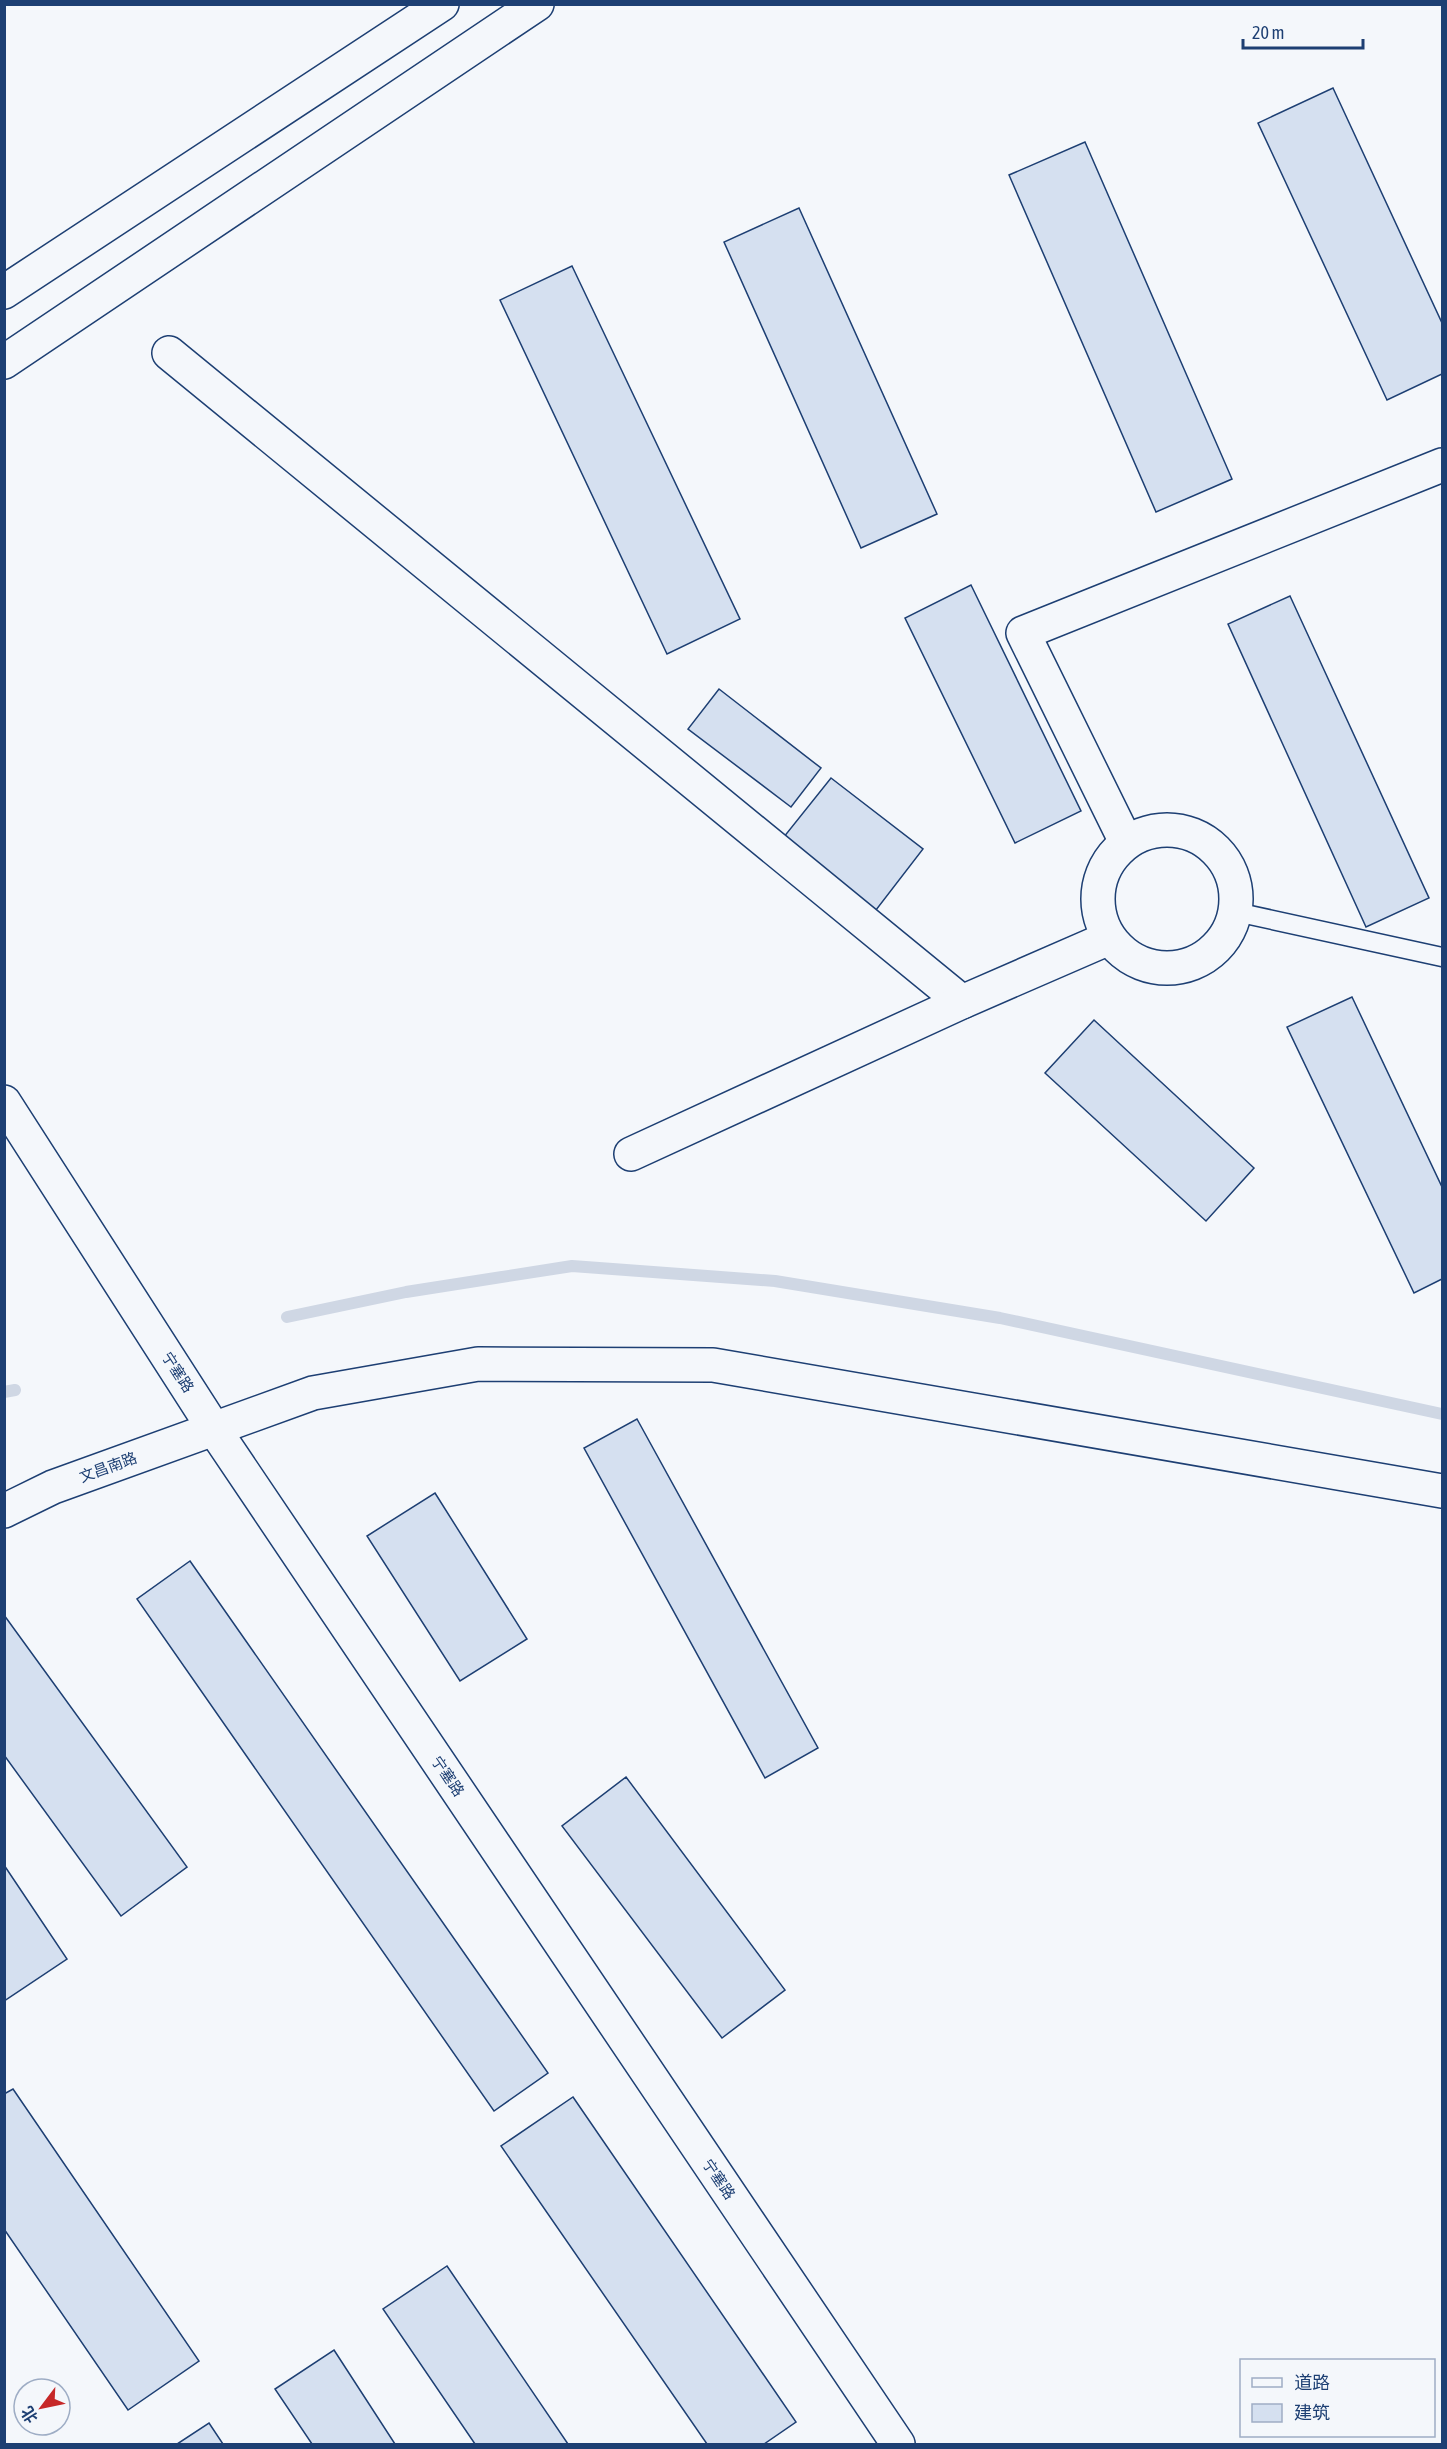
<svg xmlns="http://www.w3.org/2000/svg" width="1447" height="2449" font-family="'Asap Condensed','Noto Sans SC',sans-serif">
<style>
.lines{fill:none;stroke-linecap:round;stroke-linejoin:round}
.stream{stroke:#cfd7e4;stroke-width:12}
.building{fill:#d5e0f0;stroke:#1d3f73;stroke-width:1.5}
.lane-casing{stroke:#1d3f73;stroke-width:21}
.street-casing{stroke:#1d3f73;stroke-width:36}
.secondary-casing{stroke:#1d3f73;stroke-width:36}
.lane{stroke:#f4f7fb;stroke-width:18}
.street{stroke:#f4f7fb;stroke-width:33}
.secondary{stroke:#f4f7fb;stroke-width:33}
.labels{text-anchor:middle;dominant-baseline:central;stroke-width:4.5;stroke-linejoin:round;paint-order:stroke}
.street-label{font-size:15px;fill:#1d3f73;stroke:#f4f7fb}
</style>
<rect width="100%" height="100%" fill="#f4f7fb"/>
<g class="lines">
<g class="stream">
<polyline points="287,1317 406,1292 572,1266 775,1281 1000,1318 1442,1414"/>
<polyline points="4,1392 15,1390"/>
</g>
</g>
<g class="building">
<polygon points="1333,88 1442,323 1442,374 1387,400 1258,123"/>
<polygon points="1085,142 1232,479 1156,512 1009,175"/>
<polygon points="799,208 937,514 861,548 724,242"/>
<polygon points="572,266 740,619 667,654 500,300"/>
<polygon points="971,585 1081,811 1015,843 905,618"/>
<polygon points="1290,596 1429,898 1366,927 1228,624"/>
<polygon points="719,689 821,768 791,807 688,729"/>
<polygon points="831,778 923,849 876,910 783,838"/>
<polygon points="1352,997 1442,1187 1442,1279 1414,1293 1287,1027"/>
<polygon points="1094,1020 1254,1168 1206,1221 1045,1073"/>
<polygon points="637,1419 818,1748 765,1778 584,1448"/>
<polygon points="435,1493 527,1639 460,1681 367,1536"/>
<polygon points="190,1561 548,2073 494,2111 137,1599"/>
<polygon points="4,1615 187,1867 121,1916 4,1755"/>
<polygon points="626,1777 785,1990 722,2038 562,1826"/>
<polygon points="4,1865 67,1959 4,2001"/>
<polygon points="13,2089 199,2361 128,2410 4,2229 4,2094"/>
<polygon points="573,2097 796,2422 764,2444 707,2444 501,2146"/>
<polygon points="447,2266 568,2444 475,2444 383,2309"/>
<polygon points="334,2350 395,2444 312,2444 275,2389"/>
<polygon points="209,2423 223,2444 177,2444"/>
</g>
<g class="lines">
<g class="lane-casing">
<polyline id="lane" points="1236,912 1442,957"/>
</g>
<g class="street-casing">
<g id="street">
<polyline points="169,353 962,1002"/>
<circle cx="1167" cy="899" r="69"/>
<polyline points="1126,842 1023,633 1442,465"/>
<polyline points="631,1154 962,1002 1109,938"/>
</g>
</g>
<g class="secondary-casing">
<g id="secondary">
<polyline points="4,292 442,4"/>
<polyline points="4,362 537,4"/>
<polyline points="4,1102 214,1429 898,2444"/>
<polyline points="4,1511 53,1487 313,1393 478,1364 713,1365 1442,1491"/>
</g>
</g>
<use href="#lane" class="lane"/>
<use href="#street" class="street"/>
<use href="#secondary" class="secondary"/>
</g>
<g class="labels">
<g class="street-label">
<text transform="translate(178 1372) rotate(57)">宁塞路</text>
<text transform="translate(108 1467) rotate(-20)">文昌南路</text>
<text transform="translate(448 1776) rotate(56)">宁塞路</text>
<text transform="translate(719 2179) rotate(56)">宁塞路</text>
</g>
</g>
<rect width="1447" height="2449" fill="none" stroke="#1d3f73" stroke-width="12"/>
<rect x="1240" y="2359" width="195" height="78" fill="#f4f7fb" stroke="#9eadc5" stroke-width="1.5"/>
<rect x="1252" y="2378" width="30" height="9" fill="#f4f7fb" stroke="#9eadc5" stroke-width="1.5"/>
<text x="1294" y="2389" font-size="18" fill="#1d3f73">道路</text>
<rect x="1252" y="2404" width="30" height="18" fill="#d5e0f0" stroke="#9eadc5" stroke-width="1.5"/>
<text x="1294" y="2419" font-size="18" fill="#1d3f73">建筑</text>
<g transform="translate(42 2407) rotate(238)"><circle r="28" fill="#f4f7fb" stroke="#9eadc5" stroke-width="1.5"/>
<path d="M0-4.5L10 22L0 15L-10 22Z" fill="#c62828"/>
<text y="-9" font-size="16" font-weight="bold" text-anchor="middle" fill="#1d3f73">北</text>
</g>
<path d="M1243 39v9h120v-9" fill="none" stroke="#1d3f73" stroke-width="3"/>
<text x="1252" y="39" font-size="18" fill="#1d3f73" stroke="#f4f7fb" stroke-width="4.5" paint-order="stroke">20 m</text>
</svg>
